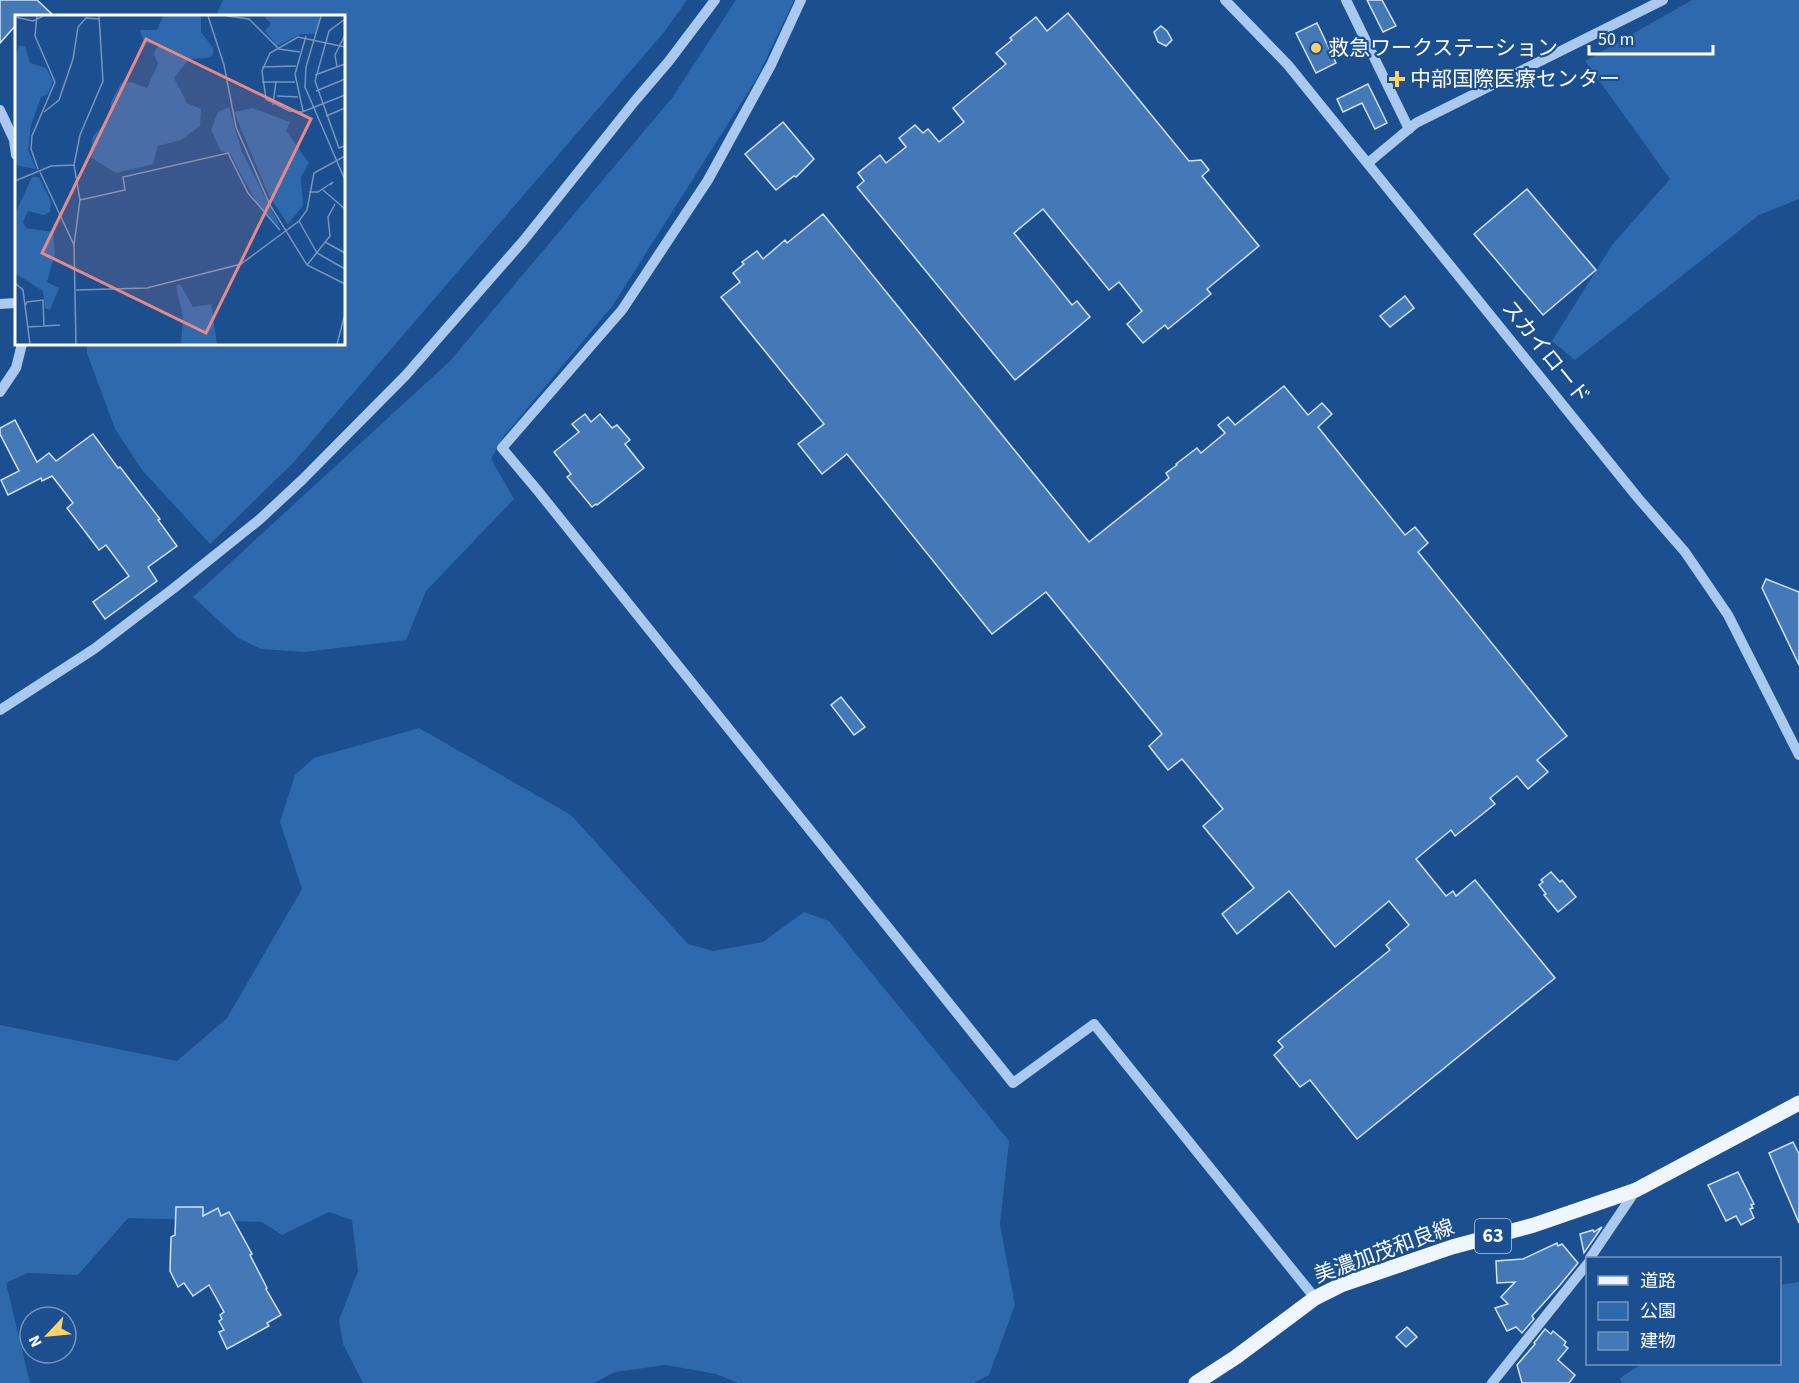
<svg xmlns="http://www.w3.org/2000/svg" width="1799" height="1383" font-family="'Source Sans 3','Noto Sans JP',sans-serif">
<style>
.green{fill:#2e69ad}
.building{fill:#4478b7;stroke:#cfe3fa;stroke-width:1.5}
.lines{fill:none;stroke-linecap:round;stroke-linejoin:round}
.minor{stroke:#a9c9ee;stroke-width:10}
.major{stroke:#f0f6ff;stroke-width:15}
.poi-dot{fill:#ffd166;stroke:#1b4f8f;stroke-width:2}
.labels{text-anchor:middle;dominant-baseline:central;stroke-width:4.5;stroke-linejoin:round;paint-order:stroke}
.shield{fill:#1b4f8f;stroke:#bbcadd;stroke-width:1.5}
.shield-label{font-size:20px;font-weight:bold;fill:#fff}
.poi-label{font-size:21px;fill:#fff;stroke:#1b4f8f;text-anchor:start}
.street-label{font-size:21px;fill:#fff;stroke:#1b4f8f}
.inset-road{fill:none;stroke:#7695bc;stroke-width:1.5}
.view{fill:#e88989;fill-opacity:0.15;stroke:#e88989;stroke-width:3}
.inset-edge{fill:none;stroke:#fff;stroke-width:3}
</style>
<rect width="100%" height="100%" fill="#1b4f8f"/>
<g class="green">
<polygon points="223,0 687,0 665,31 293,463 210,544 142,470 115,429 87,353 87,344 344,344 344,16 216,16"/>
<polygon points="736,0 794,0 757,78 613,305 504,436 491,459 514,499 426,591 406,640 304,652 261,649 238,638 193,597 450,361 672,98"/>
<polygon points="1692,0 1799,0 1799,199 1759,215 1575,360 1552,341 1612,245 1670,179 1585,61"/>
<polygon points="419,728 571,815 688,944 713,951 763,942 804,912 829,921 1009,1141 1000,1224 1015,1305 989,1375 974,1383 738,1383 716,1374 666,1365 615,1372 594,1383 363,1383 343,1344 339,1320 358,1271 352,1220 329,1212 282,1235 262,1222 128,1218 78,1275 27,1273 6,1283 30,1383 0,1383 0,1025 177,1061 227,1018 302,889 280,822 295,775 314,758"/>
<polygon points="1799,1282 1799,1383 1621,1383 1620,1378 1641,1364 1780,1364 1780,1285"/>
</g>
<g class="building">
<polygon points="0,0 37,0 54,16 16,16 16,25 0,43"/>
<polygon points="1367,0 1382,0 1396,26 1383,32"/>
<polygon points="1068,13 1189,161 1201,160 1209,170 1202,176 1259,246 1207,289 1211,294 1168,329 1165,325 1143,343 1127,324 1142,311 1119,282 1109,290 1043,209 1014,233 1072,305 1077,301 1090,317 1015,380 857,187 864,181 858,173 880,155 886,163 906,147 899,138 915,125 923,133 928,129 939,142 964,122 953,108 1006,64 996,53 1012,40 1010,38 1036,17 1047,31"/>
<polygon points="1317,23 1336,63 1316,73 1296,33"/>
<polygon points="1161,26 1167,31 1172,40 1166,46 1158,42 1154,32"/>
<polygon points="1368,84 1387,123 1375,129 1362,103 1343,112 1337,99"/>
<polygon points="783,122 814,159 796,177 794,176 776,190 745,154"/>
<polygon points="1527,189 1596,270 1543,315 1474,234"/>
<polygon points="823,214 1089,542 1169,478 1166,473 1177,465 1176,464 1197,448 1201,453 1225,433 1218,425 1228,417 1235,425 1284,386 1308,415 1322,403 1332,414 1318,427 1405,535 1415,527 1428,543 1418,552 1567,736 1537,760 1548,772 1528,789 1517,776 1490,798 1495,804 1455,836 1451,830 1416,859 1446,896 1453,891 1456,896 1475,880 1555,978 1357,1139 1310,1080 1300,1087 1274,1055 1283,1047 1278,1041 1390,950 1386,945 1409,925 1389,901 1335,947 1289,891 1237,934 1222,914 1254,888 1203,826 1223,809 1182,759 1168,770 1149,746 1162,734 1046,592 992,634 847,454 822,474 798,444 824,424 721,297 740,282 733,273 744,264 742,262 757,251 763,259 785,240 787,243"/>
<polygon points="1405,296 1414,308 1390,327 1380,316"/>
<polygon points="585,414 591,422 600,414 612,428 617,425 630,440 625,444 644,468 597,505 596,504 592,507 567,477 571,474 554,452 579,432 572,424"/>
<polygon points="15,420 37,462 49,453 56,461 93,434 118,468 120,467 160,519 158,520 177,546 148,567 157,581 105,619 93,602 129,576 106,545 99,550 67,508 73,503 52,476 42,481 41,478 8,495 1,480 19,471 0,434 0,428"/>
<polygon points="1766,579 1799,592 1799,665 1762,588"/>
<polygon points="841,697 865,727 854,735 831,705"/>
<polygon points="1551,872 1560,882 1562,880 1576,897 1558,912 1544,895 1546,894 1539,885 1543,882 1541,880"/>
<polygon points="1793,1142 1799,1154 1799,1223 1769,1153"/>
<polygon points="1738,1172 1754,1204 1751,1205 1753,1208 1750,1209 1754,1218 1741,1225 1736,1216 1726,1221 1708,1185"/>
<polygon points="176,1207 203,1207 203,1216 218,1208 221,1216 229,1212 252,1254 250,1255 267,1288 266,1289 281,1315 267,1323 269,1326 227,1349 219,1332 224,1330 219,1321 222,1319 220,1315 224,1312 209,1285 193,1296 184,1283 178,1287 170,1271 171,1237 175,1235"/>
<polygon points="1602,1227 1584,1253 1580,1234 1593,1230 1594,1232"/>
<polygon points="1557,1243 1558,1246 1562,1244 1578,1263 1560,1285 1532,1316 1534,1319 1522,1333 1516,1327 1507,1331 1495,1308 1508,1304 1501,1297 1515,1282 1497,1283 1496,1261 1523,1259"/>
<polygon points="1407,1327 1417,1337 1406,1347 1396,1337"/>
<polygon points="1545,1329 1551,1334 1553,1331 1566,1342 1564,1345 1568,1348 1558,1360 1575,1375 1569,1383 1522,1383 1517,1365 1535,1344 1534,1343"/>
</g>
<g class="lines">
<g class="minor">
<polyline points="801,0 771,65 708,180 622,310 502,448 538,491 1013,1083 1094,1024 1315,1298"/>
<polyline points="1225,0 1288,65 1638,498 1685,552 1728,615 1799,755"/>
<polyline points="1346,0 1409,129"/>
<polyline points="0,110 14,140 16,155"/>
<polyline points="1368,163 1416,123 1663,0"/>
<polyline points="0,304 16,303"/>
<polyline points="0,392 16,368 22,344"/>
<polyline points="0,710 94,649 174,588 259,520 302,480 406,375 524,240 634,102 669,61 715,0"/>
<polyline points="1590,1258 1636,1190"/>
<polyline points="1492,1383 1588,1263"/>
</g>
<polyline class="major" points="1196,1383 1236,1357 1315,1298 1341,1285 1452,1247 1534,1225 1636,1190 1799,1103"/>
</g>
<g class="poi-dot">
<circle cx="1316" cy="48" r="6"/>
<path d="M1394 70h6v6h6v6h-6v6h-6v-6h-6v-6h6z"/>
</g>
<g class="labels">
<rect class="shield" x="1475" y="1219" width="36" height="34" rx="4.5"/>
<g class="shield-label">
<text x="1493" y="1236">63</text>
</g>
<g class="poi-label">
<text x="1328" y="48">救急ワークステーション</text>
<text x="1410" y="79">中部国際医療センター</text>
</g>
<g class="street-label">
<text transform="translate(1546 352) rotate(51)">スカイロード</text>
<text transform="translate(1384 1251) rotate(-20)">美濃加茂和良線</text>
</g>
</g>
<g transform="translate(15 15)">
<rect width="330" height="330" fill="#1b4f8f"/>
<path d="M148,1h38v16l12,16v7l-5,3 -19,1 -15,19 13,25 14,6 -1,17 -19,14 -23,6 -5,18 -37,9 -26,-16 3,-21 17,-17 1,-17 10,-19 10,-1 16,6 11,-24 -4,-10 4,-9 -14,-3 -4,-12h17zM249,1h56l-4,18h-15l-24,12 -12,-15 6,-7zM4,31h6l5,17 16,5 7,13 -5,13 -7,3 -10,28 -3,25 8,19 -21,-4v-108zM214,92l13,45 39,76 -23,-23 -28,-51 -9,-3 -10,-21 7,-18zM238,93l37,14 -4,9 23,32 -8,14 2,29 -15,18 -19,-28 -35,-84zM17,162h7l12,25 -1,10 -6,3 -16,-4 -5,11 3,6 27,4 2,21 -8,29 12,6 -9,22 -5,-2 -2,-17 -28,-18v-59zM165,269l13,23 18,-3 6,40h-36l2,-28 -7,-30z" fill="#2e69ad"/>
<path class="inset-road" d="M22,1l-2,20 20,46 -23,54 -1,13 7,20M193,1l16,49 12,62 34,78 37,60 38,19M212,1l22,3 30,30 21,3M306,1l-15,51 -1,20 40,93M0,2l18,4 10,-5M330,4l-16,12 -14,50 24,67 6,-2M330,32l-47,-10 -28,16 -8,18 4,28 23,12 13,1 43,-17M247,52l34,-1M322,52l-2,-12 10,-20M300,60l30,-11M247,67h33M301,76l29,-12M262,81l21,1M258,90l3,-24M288,96l-8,-37 11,-38M29,97l15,-12 14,-41 5,-32 8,-9 13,1M311,101l19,-8M25,157l34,73M0,166l36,-15 23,-1M308,175l22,19M294,177h9l15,-10 -3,3M65,185l45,-10 -2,-13 105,-24 20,40 32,37M284,206l18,32 28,16M310,227l20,11M292,250l23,-29 -2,-19 7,-13M0,268l8,7 7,54M61,275l71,-2 94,-24 58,-43 8,-11 7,-37 31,-17M10,291l2,-4 16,-2 1,26M13,312l32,-2M61,329l-2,-99 6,-45 -6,-35 6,-30 23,-54 -4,-65M322,329l8,-30"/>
<path class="view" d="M131,24l165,80 -105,214 -164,-80z"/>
<rect width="330" height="330" class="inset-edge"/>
</g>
<rect x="1586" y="1257" width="195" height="108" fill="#1b4f8f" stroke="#7695bc" stroke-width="1.5"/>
<rect x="1598" y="1276" width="30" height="9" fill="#f0f6ff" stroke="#7695bc" stroke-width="1.5"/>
<text x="1640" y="1287" font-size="18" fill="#ffffff">道路</text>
<rect x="1598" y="1302" width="30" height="18" fill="#2e69ad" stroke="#7695bc" stroke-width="1.5"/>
<text x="1640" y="1317" font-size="18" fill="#ffffff">公園</text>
<rect x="1598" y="1332" width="30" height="18" fill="#4478b7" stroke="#7695bc" stroke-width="1.5"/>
<text x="1640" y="1347" font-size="18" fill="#ffffff">建物</text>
<g transform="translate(48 1335) rotate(244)"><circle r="28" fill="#1b4f8f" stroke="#7695bc" stroke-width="1.5"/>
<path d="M0-4.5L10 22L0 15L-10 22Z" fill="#ffd166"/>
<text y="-9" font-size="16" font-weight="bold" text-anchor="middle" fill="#ffffff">N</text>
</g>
<path d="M1589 45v9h124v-9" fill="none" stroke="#ffffff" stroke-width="3"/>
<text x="1598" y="45" font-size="18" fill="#ffffff" stroke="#1b4f8f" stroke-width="4.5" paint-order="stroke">50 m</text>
</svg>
